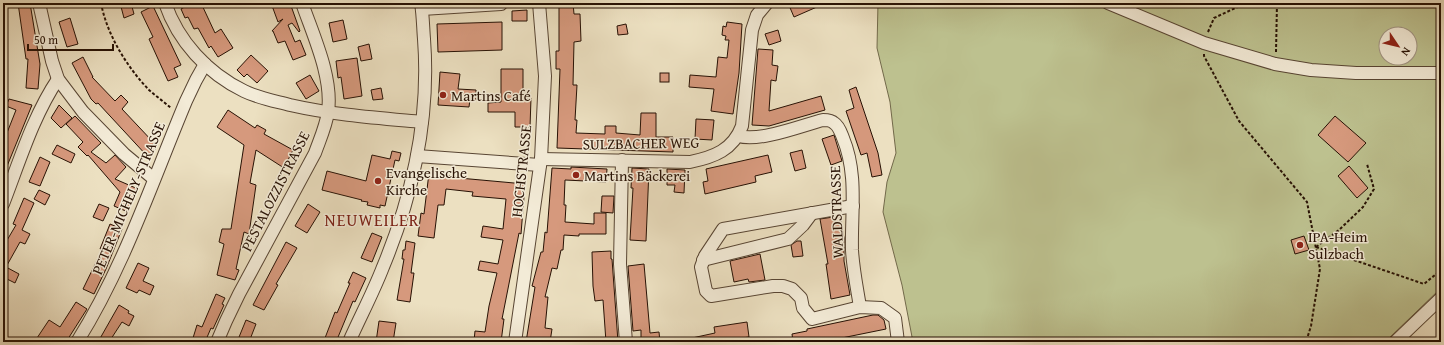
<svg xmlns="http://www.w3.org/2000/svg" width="1444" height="345" font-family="'Gentium Book Plus',serif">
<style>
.green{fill:#bdc18f;stroke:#72694a;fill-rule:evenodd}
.building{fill:#d6997d;stroke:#271104}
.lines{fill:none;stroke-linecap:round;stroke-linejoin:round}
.minor-casing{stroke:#584533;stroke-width:14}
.path{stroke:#271104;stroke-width:2;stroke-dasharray:3 2;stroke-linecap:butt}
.minor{stroke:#f3ebd7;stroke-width:12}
.poi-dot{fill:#8f2418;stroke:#f3ebd7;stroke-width:1.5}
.labels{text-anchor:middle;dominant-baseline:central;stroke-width:3;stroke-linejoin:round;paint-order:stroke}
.poi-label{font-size:15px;fill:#271104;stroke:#f3ebd7;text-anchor:start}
.street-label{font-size:15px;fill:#271104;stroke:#f3ebd7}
.quarter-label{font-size:17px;letter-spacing:1px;fill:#7a1f14;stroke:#f3ebd7}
</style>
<rect width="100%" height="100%" fill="#ece0c1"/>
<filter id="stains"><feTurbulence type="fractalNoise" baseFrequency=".005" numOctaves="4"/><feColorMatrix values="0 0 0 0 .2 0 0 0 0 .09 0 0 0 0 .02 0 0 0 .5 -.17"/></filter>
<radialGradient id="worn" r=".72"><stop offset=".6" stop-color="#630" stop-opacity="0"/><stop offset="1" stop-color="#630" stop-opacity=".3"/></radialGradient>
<path class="green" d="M878,3h563v285l-56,54h-472l-11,-57 -19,-73 4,-30 9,-29 -6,-51 -13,-54zM1386,34h24v24h-24z"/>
<g class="building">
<polygon points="18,3 30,3 40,64 38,89 26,88 28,59 26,59"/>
<polygon points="120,3 131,3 134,14 124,18"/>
<polygon points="192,3 201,3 215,33 221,29 233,48 218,57 211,46 209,48 198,28 194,29 188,17 185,18 181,9"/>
<polygon points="271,3 290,3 300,31 299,32 292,23 288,25 295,42 300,40 306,55 293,60 285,41 278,43 273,31 272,31 283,19 278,22"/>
<polygon points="559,3 573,3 574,14 580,14 581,41 574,42 573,85 577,85 575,120 577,120 576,133 605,134 605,126 616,126 616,133 640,135 641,113 656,113 656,137 673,137 673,152 557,148 560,69 556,69 556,51 559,51"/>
<polygon points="788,3 826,3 794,17"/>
<polygon points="153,6 181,65 174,68 178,77 168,81 149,39 153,37 141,12"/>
<polygon points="527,10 527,21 512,21 512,11"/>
<polygon points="70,18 78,44 67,47 59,22"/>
<polygon points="343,20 347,39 333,42 329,23"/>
<polygon points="502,22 502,50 438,52 437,24"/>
<polygon points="727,22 742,24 739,73 733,114 711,111 714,89 689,87 690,75 716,77 718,57 727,58 729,40 725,40 726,36 722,35 723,26 726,27"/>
<polygon points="626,24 628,34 618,35 617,26"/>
<polygon points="778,30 781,41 769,45 765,34"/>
<polygon points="369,44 372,59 361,61 358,47"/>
<polygon points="758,49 773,50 772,65 778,66 776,81 771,80 769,111 821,96 825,110 769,126 752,125"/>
<polygon points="251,55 268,71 257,83 247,74 244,77 237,70"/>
<polygon points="83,57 93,77 92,77 115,101 121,95 128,102 122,109 154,143 152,145 156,149 148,157 98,103 96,104 91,99 72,63"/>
<polygon points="357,58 362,96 344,99 341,77 338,78 336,61"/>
<polygon points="501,69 523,69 523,98 531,98 530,127 515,127 515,112 488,112 488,103 501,102"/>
<polygon points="440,72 460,74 458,89 476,90 476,100 470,99 469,107 438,105"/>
<rect x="660" y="73" width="9" height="9"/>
<polygon points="310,75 319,91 306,99 296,83"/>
<polygon points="856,87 878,153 882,175 872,177 867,153 861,155 846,111 854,108 849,90"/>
<polygon points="381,88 383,99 373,100 371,90"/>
<polygon points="9,99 32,105 3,176 3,143 16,110 6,106"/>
<polygon points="59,105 72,118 61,128 51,118"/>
<polygon points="228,110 255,128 257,125 266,130 264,134 293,150 284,168 256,150 250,183 256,185 249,234 244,232 236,269 239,270 235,280 217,275 224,244 219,242 222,229 231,229 244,145 217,127"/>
<polygon points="75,116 101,143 91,152 106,163 115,155 126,167 115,179 138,189 128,212 114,206 120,192 88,155 87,156 78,147 83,142 66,124"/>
<polygon points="1335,116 1366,143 1348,162 1318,135"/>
<polygon points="696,119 714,120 712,140 695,139"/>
<polygon points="834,135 842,161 831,165 822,139"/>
<polygon points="57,145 75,154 71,163 52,154"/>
<polygon points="802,150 806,168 795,171 790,153"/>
<polygon points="392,151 401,153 399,161 395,160 385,206 380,205 380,208 367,205 368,202 361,201 362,200 322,190 327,171 366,181 372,155 390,159"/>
<polygon points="768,155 772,172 755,176 756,182 705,194 703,182 708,181 706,169"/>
<polygon points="40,157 50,162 40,186 29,182"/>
<polygon points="1349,166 1368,188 1357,198 1338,176"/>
<polygon points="571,167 607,169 606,182 565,180 564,205 566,205 565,222 594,224 594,213 606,213 606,234 579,234 579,236 564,235 563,250 561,250 557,269 552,268 545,297 548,297 545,328 552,329 550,342 526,342 535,287 532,286 541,252 543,252 545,232 547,233 552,168 571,169"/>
<polygon points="632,168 649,169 646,241 630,240 633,188 631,188"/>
<polygon points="667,169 685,170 684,193 674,192 675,185 667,185"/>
<polygon points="429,173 460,177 459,178 525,184 521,234 519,233 502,319 504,319 501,342 474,341 475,331 485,332 489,306 497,273 478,270 480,261 498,264 503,240 481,237 483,226 503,229 506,199 472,196 473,192 446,189 444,205 438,205 434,238 418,236 421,213 424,214"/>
<polygon points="39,190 50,195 45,205 34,199"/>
<polygon points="602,196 614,196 613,213 601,212"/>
<polygon points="24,198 34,203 22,230 30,234 25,244 20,242 6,267 19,274 15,283 3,277 3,247 16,225 13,224"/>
<polygon points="99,204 109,208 103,221 93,217"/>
<polygon points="308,204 320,212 307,233 295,226"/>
<polygon points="840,216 844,238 844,261 850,295 831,299 826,264 828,264 820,219"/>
<polygon points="110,224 122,229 106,269 94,294 83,289 102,250 100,249"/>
<polygon points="372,233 382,237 372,262 361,258"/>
<polygon points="1304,236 1309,250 1295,254 1291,240"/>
<polygon points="406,241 415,243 411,273 414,273 410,302 397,300 404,259 402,259 403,250 405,250"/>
<polygon points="797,241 801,241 803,256 793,257 791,245"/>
<polygon points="286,242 297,248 276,284 278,285 264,310 253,305"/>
<polygon points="611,251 611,259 612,259 618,342 606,342 603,300 595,301 593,286 592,252"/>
<polygon points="760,254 765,280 749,282 748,279 734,282 730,261"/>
<polygon points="138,263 149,268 143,281 154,286 150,295 139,290 137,293 126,288"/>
<polygon points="644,264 650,333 659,332 660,342 641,342 641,330 633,331 628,266"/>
<polygon points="353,272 366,278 355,302 353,301 336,342 334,342 325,338 335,312 337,313 350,283 348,283"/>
<polygon points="216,294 225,298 222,304 224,305 213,329 211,328 205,342 193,338 197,325 202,327"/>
<polygon points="76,302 87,309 66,342 43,342 37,338 49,320 60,327"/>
<polygon points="119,305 129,311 128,313 134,316 129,326 122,322 109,342 98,342"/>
<polygon points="873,315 878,315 884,320 886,329 822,342 793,342 792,334 807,331 807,329"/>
<polygon points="246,320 256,324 249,342 237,342"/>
<polygon points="379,321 396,323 393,342 376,342"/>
<polygon points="747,322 749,337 712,342 692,342 692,338 715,333 714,327"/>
</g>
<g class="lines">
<g class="minor-casing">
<g id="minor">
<polyline points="39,3 52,61 58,79 83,112 124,154 154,179"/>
<path d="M165,3c13,38 42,70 79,88 14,7 31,10 46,14 44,10 88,13 132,17"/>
<polyline points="1108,3 1204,43 1275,64 1311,70 1356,73 1441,73"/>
<polyline points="422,9 501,4"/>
<path d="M738,136c23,6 62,-10 85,-16 4,0 8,0 11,3 5,3 7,10 9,15 15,36 8,75 9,112 1,19 5,38 8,57"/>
<polyline points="417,156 540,165"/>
<path d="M541,159l149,3c24,-5 43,-12 52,-36l10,-96 5,-15 10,-12"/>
<polyline points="622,160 620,264 626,342"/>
<path d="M3,204c16,-41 30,-88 55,-125"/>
<polyline points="853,206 723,229 705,256 701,267 706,291 711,296 773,286 783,286 792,289 801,298 803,308 812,319 860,307 881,308 895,318 898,342"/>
<polyline points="703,260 788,239 803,225 812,213"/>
<path d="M77,342c47,-75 75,-160 109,-241l10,-21 9,-16"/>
<path d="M217,342l9,-21 13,-27 76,-141c5,-14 11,-27 13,-41 5,-35 -15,-77 -26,-109"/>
<path d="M349,342c11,-25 24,-49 34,-75 30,-72 47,-149 41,-228 -1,-12 -1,-24 -3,-36"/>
<polyline points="515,342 541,159 545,76 539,3"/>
<polyline points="1395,342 1441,298"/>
</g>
</g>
<g class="path">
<path d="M101,3c6,32 26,64 48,87 7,6 15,12 22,18"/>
<polyline points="1208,32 1214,18 1246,3"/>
<polyline points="1276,52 1277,3"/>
<polyline points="1204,54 1204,56 1239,121 1307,202 1320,269 1311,326 1306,342"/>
<polyline points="1316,247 1424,284 1441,270"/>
<polyline points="1316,247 1339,230 1363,207 1374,189 1367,164"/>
</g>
<use href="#minor" class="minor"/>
</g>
<g class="poi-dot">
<circle cx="443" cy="95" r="4"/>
<circle cx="576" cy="175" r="4"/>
<circle cx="378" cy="181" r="4"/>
<circle cx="1300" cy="245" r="4"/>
</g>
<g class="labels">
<g class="poi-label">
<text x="451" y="95">Martins Café</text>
<text x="386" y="172">Evangelische<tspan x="386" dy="17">Kirche</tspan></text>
<text x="584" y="175">Martins Bäckerei</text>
<text x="1308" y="236">IPA-Heim<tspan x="1308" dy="17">Sulzbach</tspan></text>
</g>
<g class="street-label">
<text transform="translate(641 143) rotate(-1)">SULZBACHER WEG</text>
<text transform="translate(521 171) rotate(-84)">HOCHSTRASSE</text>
<text transform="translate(275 191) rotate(-63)">PESTALOZZISTRASSE</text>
<text transform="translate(128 198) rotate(-67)">PETER-MICHELY-STRASSE</text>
<text transform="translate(836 212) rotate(-92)">WALDSTRASSE</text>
</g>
<g class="quarter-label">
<text x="372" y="219">NEUWEILER</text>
</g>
</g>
<rect width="1444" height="345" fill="none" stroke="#ece0c1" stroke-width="16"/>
<rect x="4" y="4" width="1436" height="337" fill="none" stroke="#271104" stroke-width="2"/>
<rect x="8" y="8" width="1428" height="329" fill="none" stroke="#271104"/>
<g transform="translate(1398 46) rotate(125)"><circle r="19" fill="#f3ebd7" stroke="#a19483"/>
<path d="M0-3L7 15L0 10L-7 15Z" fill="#8f2418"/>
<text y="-6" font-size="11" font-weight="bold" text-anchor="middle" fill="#271104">N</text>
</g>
<path d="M28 44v6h85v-6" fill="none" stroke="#271104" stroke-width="2"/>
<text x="34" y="44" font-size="12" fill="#271104" stroke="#f3ebd7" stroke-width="3" paint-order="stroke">50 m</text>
<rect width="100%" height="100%" filter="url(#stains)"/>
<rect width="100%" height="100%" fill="url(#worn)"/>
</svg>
